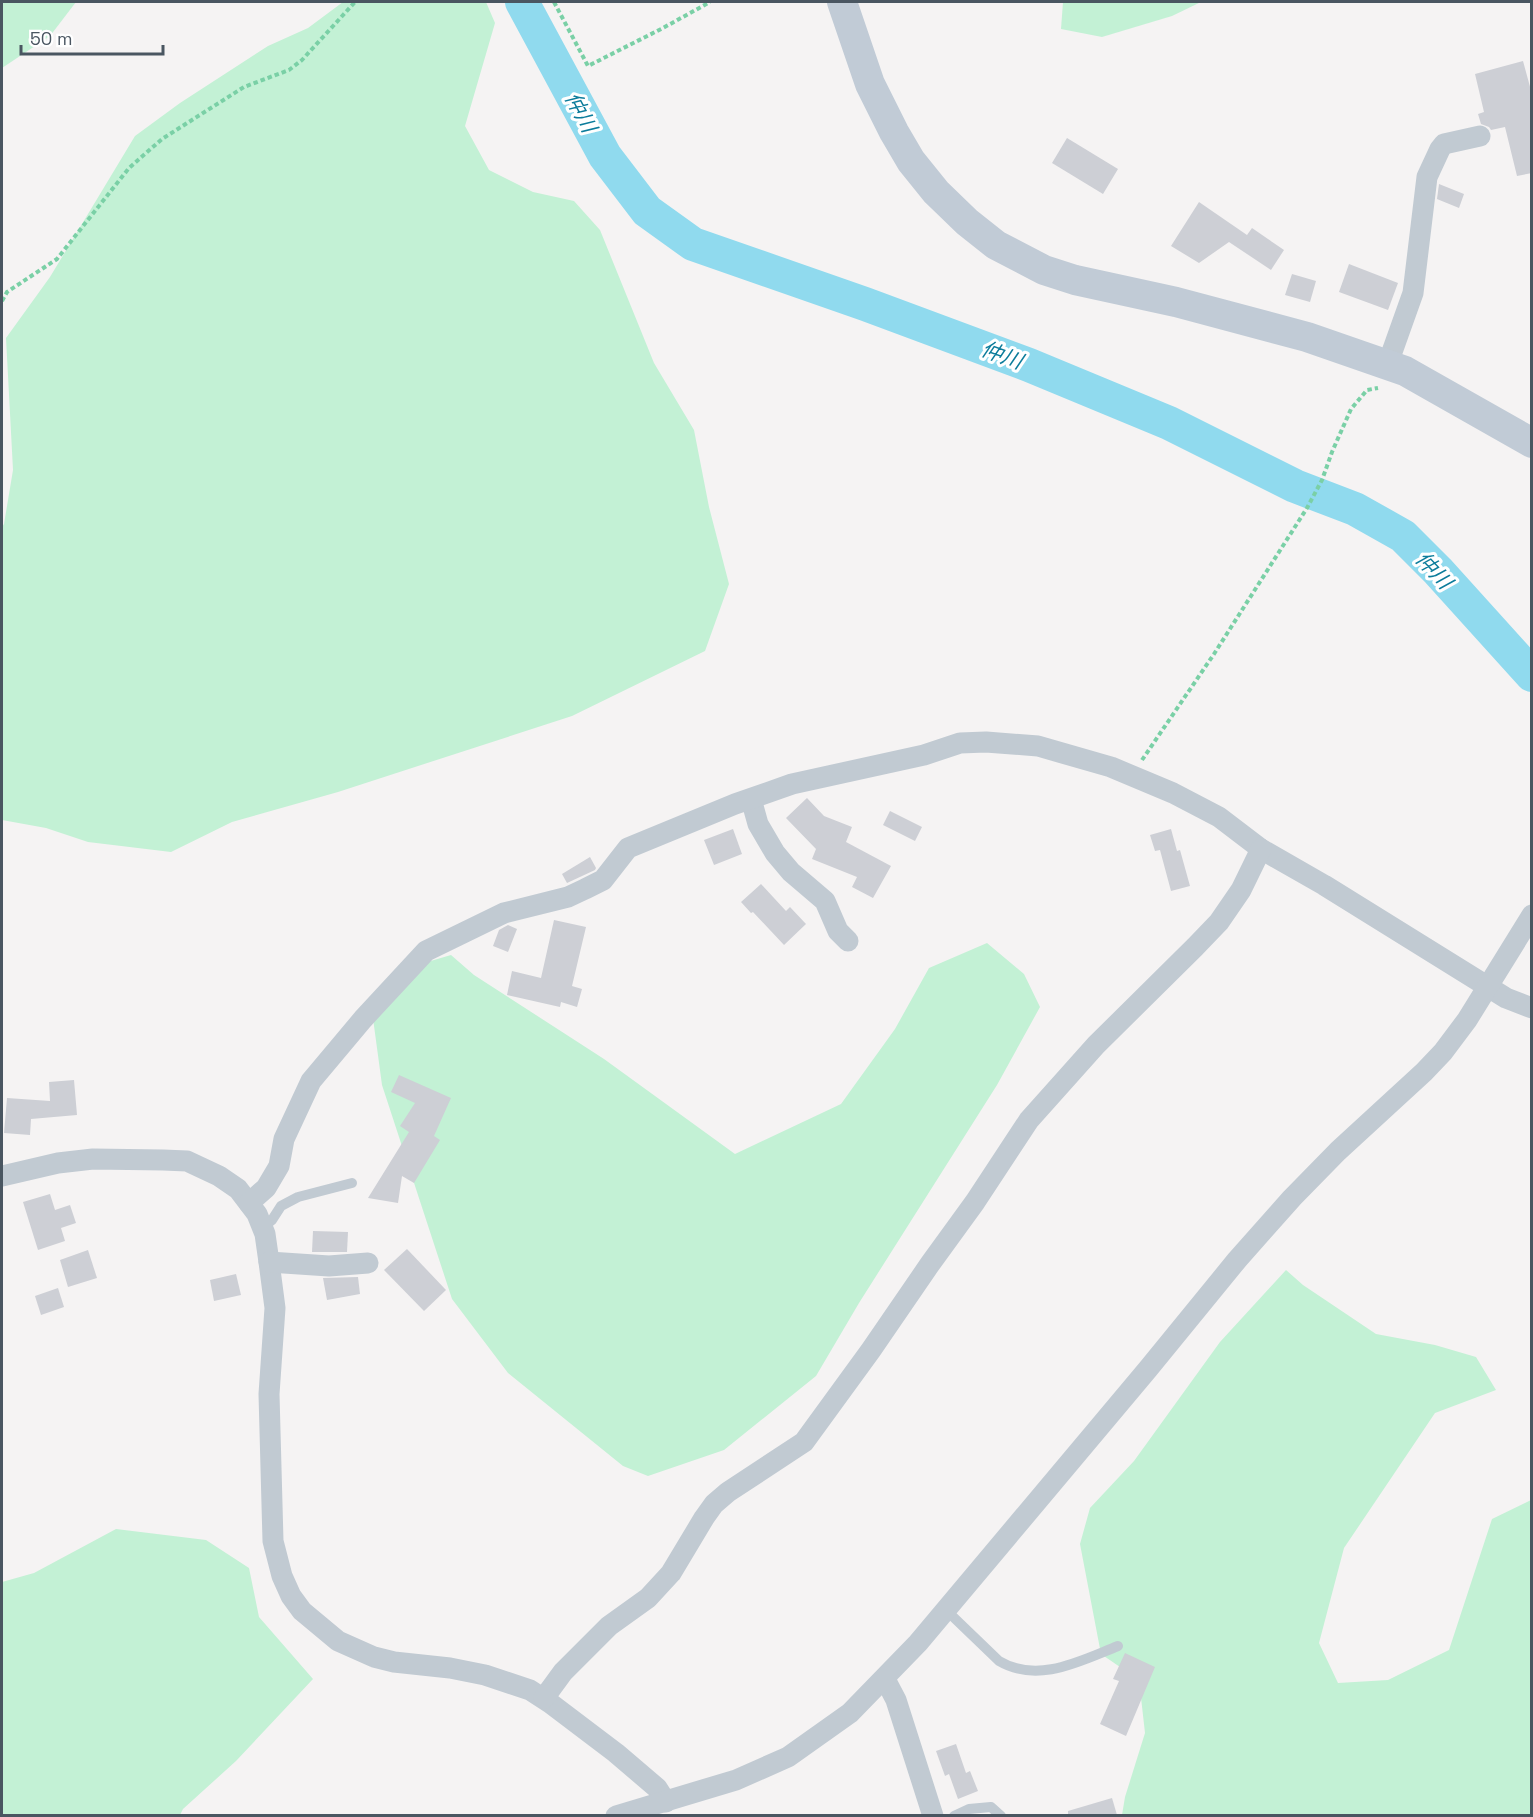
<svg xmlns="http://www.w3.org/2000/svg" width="1533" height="1817" font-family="'Space Grotesk','Noto Sans JP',sans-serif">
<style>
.green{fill:#c3f1d5}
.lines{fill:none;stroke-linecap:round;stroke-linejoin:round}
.river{stroke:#90daee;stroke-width:34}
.building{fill:#cdcfd5}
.path{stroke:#7ad0a6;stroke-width:4;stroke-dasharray:4.5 3;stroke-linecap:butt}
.lane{stroke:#c1cad2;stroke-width:10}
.street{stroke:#c1cad2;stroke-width:21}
.secondary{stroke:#c1cbd6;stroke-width:30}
.labels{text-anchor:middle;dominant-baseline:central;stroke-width:6;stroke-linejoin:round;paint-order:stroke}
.water-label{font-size:21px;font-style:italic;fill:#0c7c9b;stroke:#fff}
</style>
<rect width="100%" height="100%" fill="#f5f3f3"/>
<g class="green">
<polygon points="2,2 76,2 50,36 2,68"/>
<polygon points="343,2 486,2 495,23 465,126 489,170 533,192 574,201 600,230 654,363 694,430 709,507 729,584 705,651 572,716 338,792 232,822 171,852 88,842 46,828 2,820 2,527 4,524 13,470 6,338 50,277 135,136 180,103 268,46 308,28"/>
<polygon points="1063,2 1201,2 1172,16 1102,37 1061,29"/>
<polygon points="987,943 1024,974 1040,1007 997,1085 859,1303 816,1376 724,1450 648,1476 623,1466 508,1373 452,1299 382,1085 372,1011 417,965 451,955 474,975 604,1059 735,1154 841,1104 895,1029 929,968"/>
<polygon points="1286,1270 1303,1285 1376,1334 1435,1345 1476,1357 1496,1390 1435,1413 1344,1548 1319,1643 1338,1683 1388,1680 1449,1650 1492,1519 1531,1500 1531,1815 1122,1815 1125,1797 1145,1733 1139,1680 1101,1654 1080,1544 1090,1508 1134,1461 1220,1342"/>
<polygon points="116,1529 206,1540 249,1568 259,1617 313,1679 236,1761 183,1809 180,1815 2,1815 2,1582 34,1573"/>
</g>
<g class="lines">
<polyline class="river" points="522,2 605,156 647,211 693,244 865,304 1029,365 1169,423 1295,486 1355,509 1403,536 1438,571 1532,675"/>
</g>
<g class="building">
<polygon points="1523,61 1532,94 1532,173 1517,176 1505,127 1491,130 1489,127 1481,124 1478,114 1484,112 1475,74"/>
<polygon points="1067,138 1118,169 1103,194 1052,163"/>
<polygon points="1439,184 1464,194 1459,208 1437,199"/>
<polygon points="1199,202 1247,235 1252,228 1284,250 1271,270 1229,242 1199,263 1171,246"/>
<polygon points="1349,264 1398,283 1388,310 1339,292"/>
<polygon points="1292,274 1316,281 1310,302 1285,295"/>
<polygon points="807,798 824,816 852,827 846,842 891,866 873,898 852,887 857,877 812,859 816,849 786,818"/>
<polygon points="890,811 922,827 915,841 883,825"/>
<polygon points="733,829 742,854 714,865 704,840"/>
<polygon points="1171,829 1177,851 1180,850 1190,886 1171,891 1160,850 1155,851 1150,835"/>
<polygon points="590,857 596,868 595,870 567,883 562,874"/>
<polygon points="761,884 786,911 790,907 806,924 784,945 753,912 751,913 741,902"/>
<polygon points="554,920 586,927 572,986 582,989 577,1007 561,1002 560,1007 507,995 512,971 541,978"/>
<polygon points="508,925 517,929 508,952 493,946 499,930"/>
<polygon points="399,1075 451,1098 434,1136 440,1140 414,1183 402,1176 398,1203 368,1198 409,1132 400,1126 415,1103 391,1092"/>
<polygon points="74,1080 77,1115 31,1119 30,1135 4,1133 7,1098 50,1101 49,1082"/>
<polygon points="50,1194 55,1210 70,1205 76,1223 61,1228 65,1241 38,1250 23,1202"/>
<polygon points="313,1231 348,1232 347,1252 312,1252"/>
<polygon points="407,1249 446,1290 424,1311 384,1270"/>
<polygon points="88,1250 97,1278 68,1287 60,1260"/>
<polygon points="236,1274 241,1295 214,1301 210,1280"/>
<polygon points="358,1277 360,1294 327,1300 323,1278"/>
<polygon points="58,1288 64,1307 41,1315 35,1296"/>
<polygon points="1125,1653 1155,1667 1126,1736 1100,1724 1119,1681 1113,1679"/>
<polygon points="956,1744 966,1773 970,1771 978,1791 958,1799 949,1774 945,1776 936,1751"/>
<polygon points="1112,1798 1117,1815 1068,1815 1068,1811"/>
</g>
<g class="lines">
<g class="path">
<polyline points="554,2 588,66 663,28 710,2"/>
<polyline points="2,301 7,292 57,259 129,168 162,139 244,87 289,70 302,60 355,2"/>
<polyline points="1142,760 1214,654 1307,508 1322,480 1332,452 1351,409 1367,390 1378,388"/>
</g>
<g class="lane">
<polyline points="262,1228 272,1220 281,1206 298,1197 352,1183"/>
<path d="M946,1610l53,51c39,23 81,0 119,-15"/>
<polyline points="954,1816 969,1809 991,1807 1001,1816"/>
</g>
<g class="street">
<polyline points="1387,366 1413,293 1427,177 1440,149 1444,144 1480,136"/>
<polyline points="751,799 758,824 775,853 791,872 825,901 838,931 848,941"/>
<polyline points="2,1176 58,1163 93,1159 163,1160 187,1161 219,1176 238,1189 257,1214 265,1234 269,1262 275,1308 269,1394 273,1541 282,1576 291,1596 302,1611 338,1641 374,1657 394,1662 450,1668 485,1675 530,1690 550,1703 616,1753 657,1788 666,1802"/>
<polyline points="249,1203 266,1188 279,1166 284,1139 311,1081 363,1019 426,951 504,913 568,897 585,889 603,880 628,848 735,804 792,784 924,755 960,743 986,742 1038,746 1111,767 1173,793 1219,817 1261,849 1324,885 1506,998 1532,1008"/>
<polyline points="269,1262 329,1266 368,1263"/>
<polyline points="885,1679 896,1700 933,1816"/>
<polyline points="544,1698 563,1672 609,1626 648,1598 671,1573 704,1518 714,1504 728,1492 804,1442 871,1350 930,1264 975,1202 1029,1120 1096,1045 1195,947 1219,922 1241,890 1261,849"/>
<polyline points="616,1816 736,1780 788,1757 850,1713 918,1643 1148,1369 1237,1260 1292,1198 1338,1151 1424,1072 1443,1052 1467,1020 1532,915"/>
</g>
<polyline class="secondary" points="842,2 870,84 894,132 911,161 936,192 967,222 996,245 1044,270 1075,280 1176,302 1307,337 1405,371 1532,443"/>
</g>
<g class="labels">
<g class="water-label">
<text transform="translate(581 112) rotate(62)">仲川</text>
<text transform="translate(1002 355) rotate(20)">仲川</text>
<text transform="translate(1434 570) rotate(47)">仲川</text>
</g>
</g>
<rect width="1533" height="1817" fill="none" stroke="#4a5661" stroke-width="6"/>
<path d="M21 45v9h142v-9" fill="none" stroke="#4a5661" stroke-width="3"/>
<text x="30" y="45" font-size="18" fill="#4a5661" stroke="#ffffff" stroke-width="4.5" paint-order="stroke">50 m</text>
</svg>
